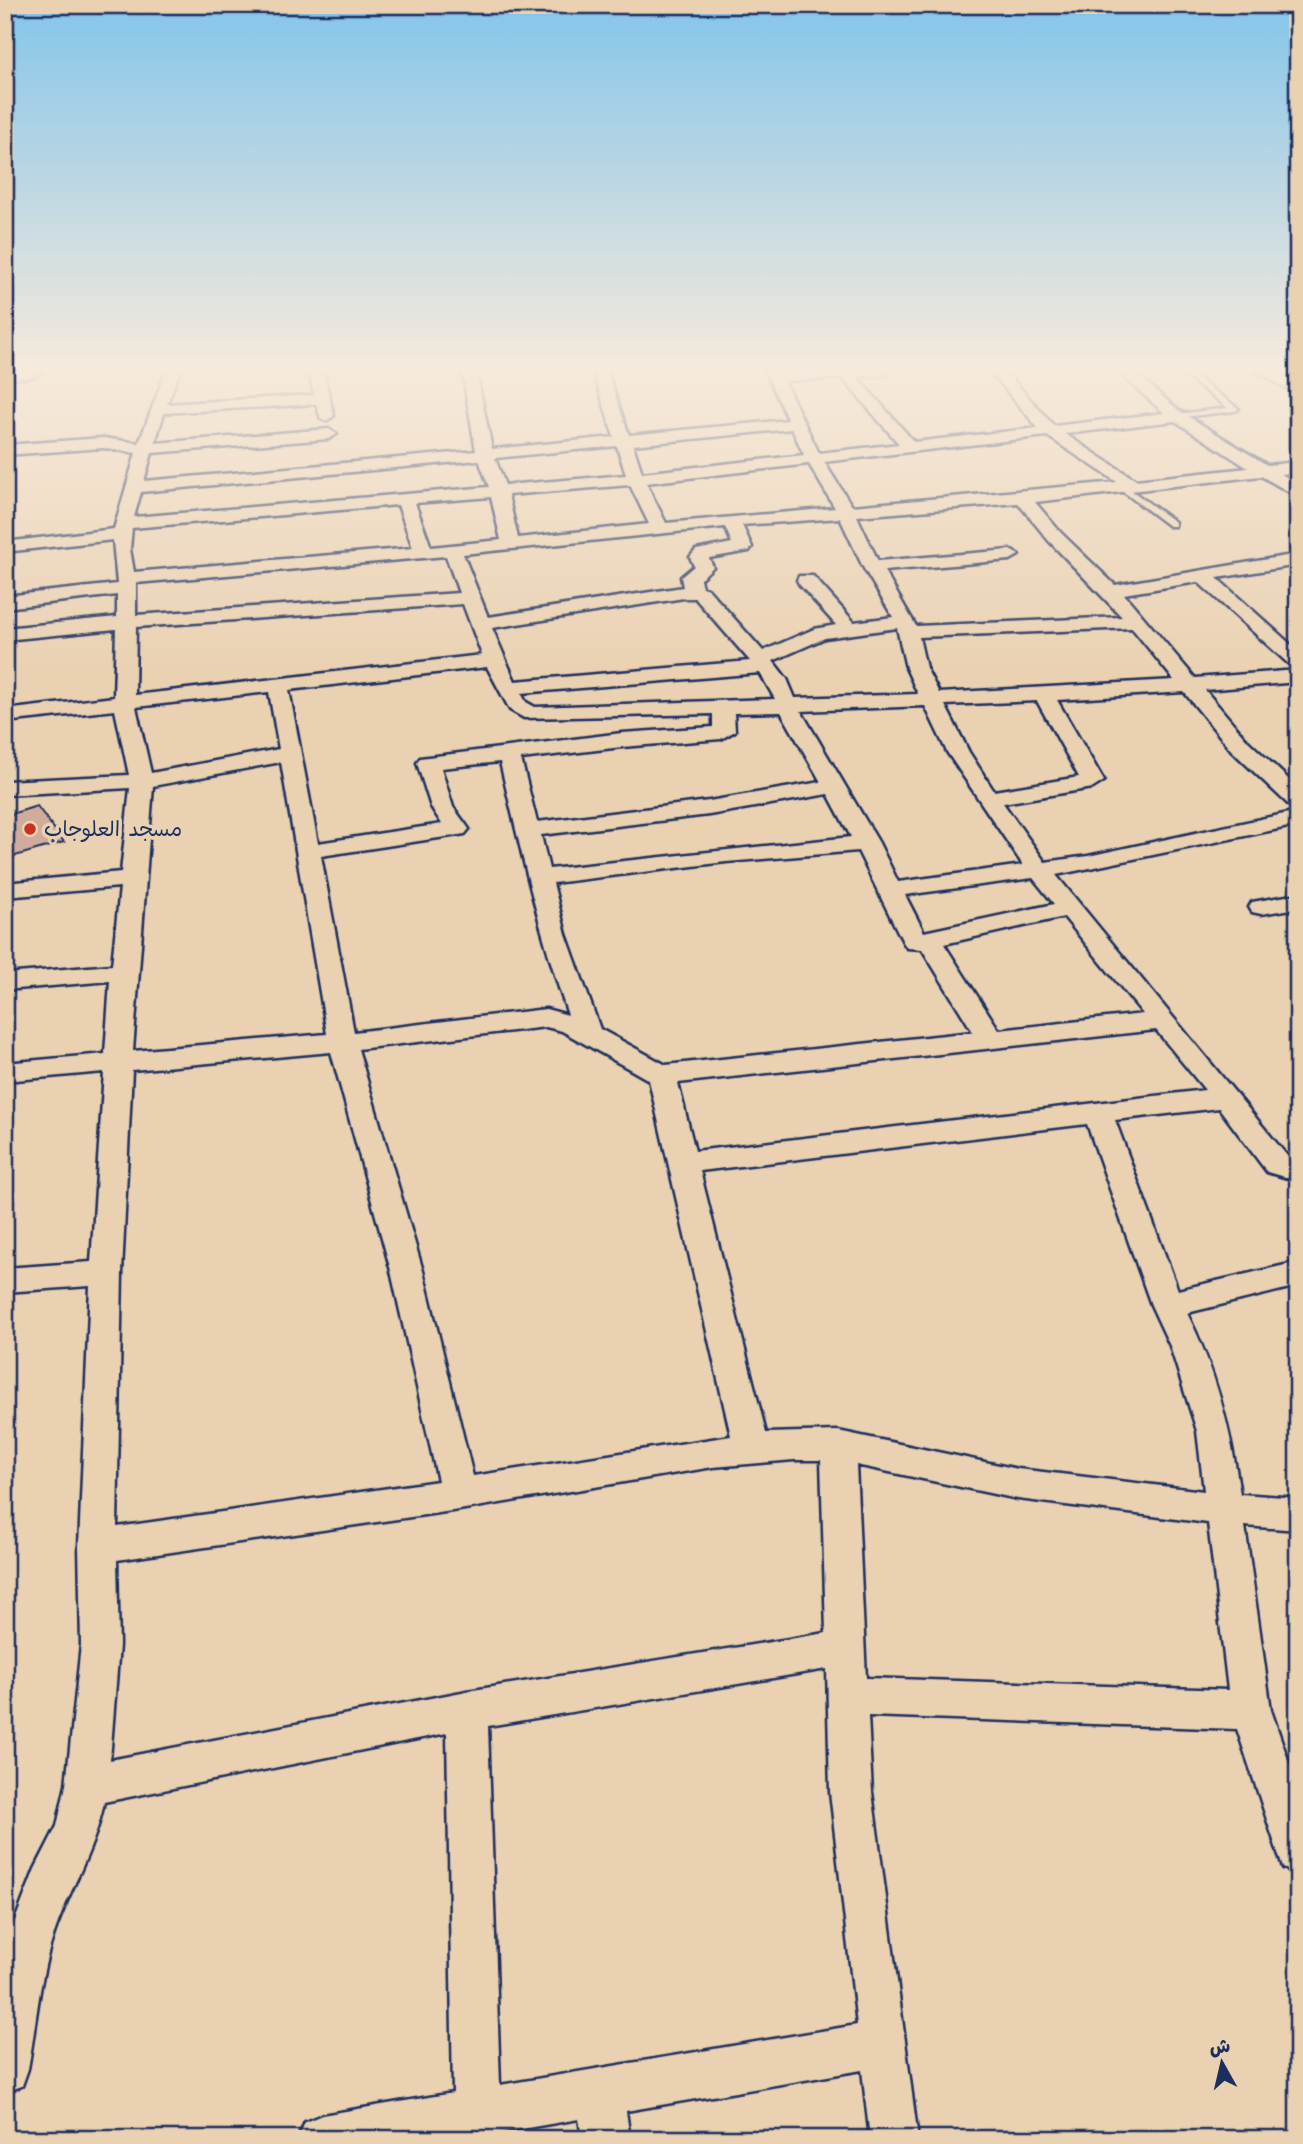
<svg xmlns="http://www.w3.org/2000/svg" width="1303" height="2144" font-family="'Architects Daughter','Playpen Sans Arabic',sans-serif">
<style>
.building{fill:#d1ac9c;stroke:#1b2f5e;stroke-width:2}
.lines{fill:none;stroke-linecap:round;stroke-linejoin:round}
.lane-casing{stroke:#1b2f5e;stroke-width:5}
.street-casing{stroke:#1b2f5e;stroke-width:5}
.secondary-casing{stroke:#1b2f5e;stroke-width:6}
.lane{fill:#ead1b2;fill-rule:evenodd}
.street{fill:#ead1b2;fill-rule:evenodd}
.secondary{fill:#ead1b2;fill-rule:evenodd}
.poi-dot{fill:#c8321e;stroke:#ead1b2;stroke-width:2.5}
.labels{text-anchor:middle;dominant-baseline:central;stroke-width:7;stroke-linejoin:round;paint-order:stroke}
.poi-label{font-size:21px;fill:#1b2f5e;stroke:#ead1b2;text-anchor:start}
</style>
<rect width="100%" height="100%" fill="#ead1b2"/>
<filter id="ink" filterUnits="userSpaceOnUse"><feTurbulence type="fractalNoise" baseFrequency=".0143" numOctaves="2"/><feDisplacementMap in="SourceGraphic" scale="14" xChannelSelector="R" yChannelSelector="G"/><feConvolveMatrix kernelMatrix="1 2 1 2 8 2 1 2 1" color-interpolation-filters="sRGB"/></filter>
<g filter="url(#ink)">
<polygon class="building" points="37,806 64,842 5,859 5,816"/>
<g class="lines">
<g class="lane-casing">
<g id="lane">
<polygon points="1179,371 1188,371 1239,409 1235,411 1174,418 1173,416 1177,414 1228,408"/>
<polygon points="1124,485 1175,522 1175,526 1169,526 1121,490 1120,488"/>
</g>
</g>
<g class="street-casing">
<g id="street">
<path d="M166,371h14l-13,33 147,-9 -5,-24h14l11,45 -8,5 -5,-2 -5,-15 -152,9 -9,30 174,-14 8,5 -8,5 -177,14 -8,28 332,-30 -14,-80h14l16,78 122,-12 -21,-66h14l22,64 159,-15 -23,-49h127l-7,4 -28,2 57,65 124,-14 -48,-57h15l49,55 110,-13 -47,-42h16l45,39 89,55 31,-3v10l-17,2 17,10v13l-37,-21 -226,26 26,31 54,52 183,-31v11l-81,13 81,73v17l-7,-2 -93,-84 -74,12 71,84 103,-8v12l-93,8 43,51 50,47v20l-8,-2 -58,-55 -48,-59 -127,8 47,81 -11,7 -90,15 42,59 43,-6 210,-45v14l-242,50 232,282 10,2v22l-31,-9 -48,-64 -104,12 63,170 120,-28v24l-111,27c29,58 44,117 53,181l58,4v32l-53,-4 26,184 27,79v85l-15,-6 -46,-139 -369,-13 4,76 46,347h-48l-8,-69 -236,41 4,28h-48l-3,-20 -115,20h-166l7,-17 17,-7 131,-22 -6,-360 -343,69c-9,48 -36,89 -51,135 -14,41 -17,89 -25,132l-6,17 -17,6 2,-151 28,-72 22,-43 9,-41 15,-140 -2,-99 11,-260 -85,6v-24l86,-6 13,-190 -99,9v-18l100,-9 5,-73 -105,9v-16l107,-9 8,-78 -115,10v-14l116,-11 9,-84 -125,7v-14l124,-6 -14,-65 -110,12v-12l109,-13 2,-68 -111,11v-12l112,-11v-22l-112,13v-12l112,-12 -4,-44 -108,12v-10l109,-13 22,-76 -33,-5 -98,7v-10l98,-7 36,5zM842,378l57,66 -80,9 -35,-72zM1175,421l73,47 -112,12 -71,-46zM792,429l12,26 -162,18 -9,-28zM1047,436l70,46 -265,24 -28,-44zM617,446l9,29 -121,10 -10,-27zM479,460l10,27 -355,30 7,-25zM809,464l26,44 -169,15 -20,-40zM630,485l19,39 -131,14 -10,-43zM491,497l10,43 -70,7 -16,-44zM1018,503l31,38 73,76 -206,9 -32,-55 126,-11 9,-5 -9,-5 -132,11 -21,-45zM398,505l15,43 -279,24 -4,-23 2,-21zM840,518l23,49 30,50 -39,5 -41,-46h-14l-2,4 2,4 37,41 -22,4 -51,22 -55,-62 -6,-2 -2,-8 13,-12 -4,-9 40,-7 3,-4 -10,-22zM725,527l7,16 -36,7 -6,7 4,9 -13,11 2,10 -195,30 -25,-63zM446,556l13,37 -323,22v-32zM684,598h11l55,63 -235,20 -23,-53zM463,604l19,51 -347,40 1,-68zM897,628l9,40 12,26 -123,4 -8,-19 -14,-18 52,-23zM1132,628l42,52 -235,13 -13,-25 -7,-31zM487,667l23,43 14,8 189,-4v13l-91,6 -202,25 -3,5 14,44 11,17 -124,19 -29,-153zM760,673l15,26 -240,8 -9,-5 -5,-9zM269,692l10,57 -128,24 -15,-66zM1037,701l42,76 -85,14 -25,-39 -24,-47zM925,706l22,46 76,113 -125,17 -19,-39 -78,-132zM781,712l40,70 -112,19 -172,21 -16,-63 101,-12 99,-8 14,-8 -1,-18zM281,762l46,272 -194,17 20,-265zM500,762c20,85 39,169 68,253l-22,-6 -192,23 -33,-176 144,-22 4,-5 -16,-22 -12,-39zM828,794l23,43 -302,32 -8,-34 168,-20zM858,851l45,91 4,6 15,1 51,83 -307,33 -66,-36 -34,-95 -13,-51 173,-21zM1033,878l21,26 -130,28 -19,-37zM1064,917l79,97 -144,16 -55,-86zM546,1027l16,4 87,49 82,356 -258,40 -50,-205 -65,-222zM1156,1030l49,60 -510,61 -17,-68zM331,1052l60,219 47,210 -321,46 5,-254 10,-203zM1087,1124l64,181 19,41 27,85 7,60 -186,-22 -180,-38 -72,2 -66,-262zM794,1460h27l5,173 -359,58 -357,69 9,-115 -2,-85 342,-50 254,-43zM856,1465l162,34 190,24 20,167 -362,-12zM827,1669l3,123 27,233 -357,60 -12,-359z"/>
<polygon points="1256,371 1274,371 1298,385 1298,395"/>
<polygon points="1298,894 1298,908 1261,914 1252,912 1249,907 1252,902"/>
</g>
</g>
<g class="secondary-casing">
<polygon id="secondary" points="5,371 43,371 33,377 5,379"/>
</g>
<use href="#lane" class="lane"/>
<use href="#street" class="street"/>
<use href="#secondary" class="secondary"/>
</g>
</g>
<linearGradient id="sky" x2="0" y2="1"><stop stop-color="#84c5ea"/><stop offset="0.55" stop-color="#f6eadc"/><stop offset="1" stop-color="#f6eadc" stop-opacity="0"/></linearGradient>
<rect width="1303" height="671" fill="url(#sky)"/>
<circle class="poi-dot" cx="30" cy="829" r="7"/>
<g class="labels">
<g class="poi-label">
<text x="44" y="829">مسجد العلوجاب</text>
</g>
</g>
<rect width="1303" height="2144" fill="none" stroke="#ead1b2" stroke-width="28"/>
<rect x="14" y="14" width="1275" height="2116" fill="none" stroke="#1b2f5e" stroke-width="2.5" filter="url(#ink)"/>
<g transform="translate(1222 2063) rotate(352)" stroke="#ead1b2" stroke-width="5" paint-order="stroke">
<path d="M0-5L12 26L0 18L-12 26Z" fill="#1b2f5e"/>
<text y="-10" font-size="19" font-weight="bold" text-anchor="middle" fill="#1b2f5e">ش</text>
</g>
</svg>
